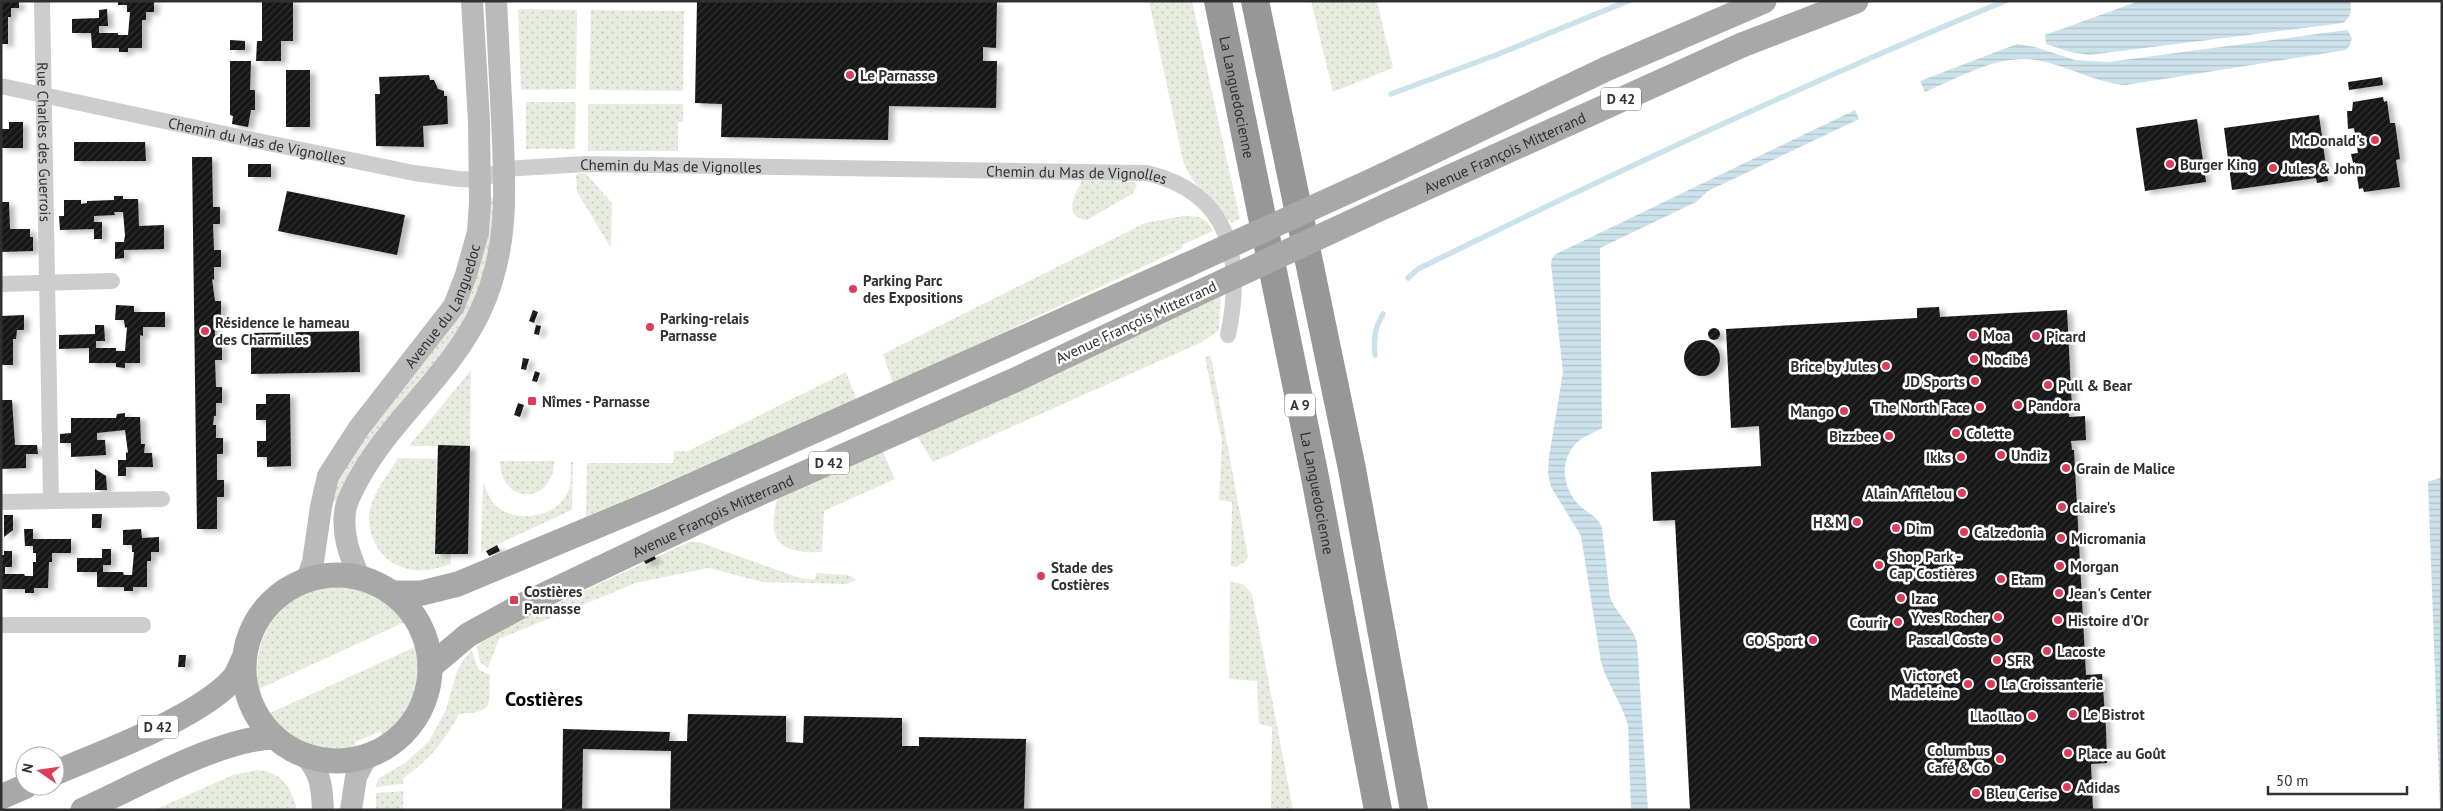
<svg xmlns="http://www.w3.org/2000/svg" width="2443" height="811" font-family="'PT Sans',sans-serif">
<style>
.grass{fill:url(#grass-dots)}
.water{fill:url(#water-rules)}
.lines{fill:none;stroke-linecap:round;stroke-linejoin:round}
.stream{stroke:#cce2eb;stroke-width:5.5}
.building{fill:url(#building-hatch);filter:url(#shadow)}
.street{stroke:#cdcdcd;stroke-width:16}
.secondary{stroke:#bababa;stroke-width:22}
.primary{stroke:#a8a8a8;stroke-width:25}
.highway{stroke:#979797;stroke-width:28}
.primary-bridge{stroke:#a8a8a8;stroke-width:25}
.poi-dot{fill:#dc3d59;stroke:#fff;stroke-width:2}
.labels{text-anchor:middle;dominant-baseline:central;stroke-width:5;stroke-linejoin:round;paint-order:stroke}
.shield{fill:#fff;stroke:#6e6e6e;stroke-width:1}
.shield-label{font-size:14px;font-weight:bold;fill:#303030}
.poi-label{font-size:15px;font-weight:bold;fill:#303030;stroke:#fff;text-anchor:start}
.street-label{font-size:15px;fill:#303030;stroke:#fff}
.district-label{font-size:20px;font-weight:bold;fill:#000;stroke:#fff}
</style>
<defs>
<pattern id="grass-dots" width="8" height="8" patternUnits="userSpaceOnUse" patternTransform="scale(1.25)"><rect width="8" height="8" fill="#e7ecdf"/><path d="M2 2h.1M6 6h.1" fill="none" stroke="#c6cbc0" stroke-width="1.8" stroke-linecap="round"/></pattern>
<pattern id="water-rules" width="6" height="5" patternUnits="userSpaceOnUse" patternTransform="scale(1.25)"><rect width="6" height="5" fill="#cce2eb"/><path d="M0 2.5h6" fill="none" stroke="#b0c2ca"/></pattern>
<pattern id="building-hatch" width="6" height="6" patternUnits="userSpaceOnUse" patternTransform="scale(1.25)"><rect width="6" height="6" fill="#171717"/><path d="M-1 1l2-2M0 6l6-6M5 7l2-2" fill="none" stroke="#303030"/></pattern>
<filter id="shadow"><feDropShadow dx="5.5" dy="3" stdDeviation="2.5" flood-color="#0004"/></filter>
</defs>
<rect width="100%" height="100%" fill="#fff"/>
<g class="grass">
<path d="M1149,1h43l48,218 -9,4c-17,-24 -37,-32 -48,-62z"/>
<polygon points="1311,1 1377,1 1393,68 1333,92"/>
<polygon points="518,9 577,10 576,89 521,90"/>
<polygon points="591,10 684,11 683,91 589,90"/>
<polygon points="526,102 576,102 575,149 526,149"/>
<polygon points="588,104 683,104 683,122 678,122 678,151 588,151"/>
<polygon points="580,173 586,174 612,203 611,248 577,192 576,175"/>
<path d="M1082,180l52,2 3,4 -5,8 -45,26c-25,-3 -12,-25 -5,-40z"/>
<polygon points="492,198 495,199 495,230 480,287 459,330 337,502 329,501 350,455 443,336 490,199"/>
<path d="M1183,216c16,0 23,1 30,15l-31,14 1,3 -290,136 -10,-30 262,-131z"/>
<polygon points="1221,296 1219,330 1202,342 933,462 915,433"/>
<polygon points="1208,356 1211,357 1248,556 1246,561 1236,567 1231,566 1232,502 1219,500 1222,441 1205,358"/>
<polygon points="471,370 470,446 409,446"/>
<polygon points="846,372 857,400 586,517 587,463 673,463 674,451 688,451"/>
<path d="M881,448l14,31 -71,32 -2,41c-26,1 -53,-2 -48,-37 1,-6 1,-14 6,-18z"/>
<path d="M398,458l39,1 -2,94 16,1v10c-13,4 -24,8 -38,6 -29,-3 -49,-33 -43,-61 4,-18 19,-35 28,-51z"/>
<path d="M500,461h54c0,45 -54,44 -54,0z"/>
<path d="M571,462h2l-1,48 -91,42 2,-70c3,7 6,15 10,21 21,23 70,15 77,-18 1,-7 0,-16 1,-23z"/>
<polygon points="689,542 699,542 800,578 815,580 816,573 848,575 857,580 847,584 762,582 709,568 636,583 499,639 488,668 480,662 477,646 506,627"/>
<polygon points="1230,582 1243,584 1252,594 1293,810 1271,810 1272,727 1259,724 1257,681 1229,679"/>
<path d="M329,586c33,2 55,9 76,36l-146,67c-7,-39 8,-76 44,-95 8,-4 18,-6 26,-8z"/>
<path d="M415,647c9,34 -5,67 -32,89l-2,-5 -26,11 1,5c-33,9 -67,-8 -86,-34z"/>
<path d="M472,651l6,18 12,6c-1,32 4,37 -31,39 -14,26 -30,47 -56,64v6l-28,3 4,-9 26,-15 24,-22 17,-31 11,-39 7,-12z"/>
<path d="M257,770c25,2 34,17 40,40h-143l79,-35z"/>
<polygon points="403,791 403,810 376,810 376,793"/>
</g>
<g class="water">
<path d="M2139,1h211c2,10 1,16 -7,22l-254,32 -19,-3 -24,-8 -1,-9z"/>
<path d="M2347,30l5,8 -2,7 -4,5 -220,35c-30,-2 -56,-18 -85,-24 -41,-9 -79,16 -116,31l-5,-11 97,-37 18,3 40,13 33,2z"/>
<path d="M1855,110l4,9 -151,72 -12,11 -96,46 2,180c-7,4 -15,7 -21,11 -23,17 -20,50 0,68 9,8 17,9 21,21l8,69c6,17 22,28 27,45l11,168h-17l-3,-85c-6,-22 -21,-41 -27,-63l-20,-126 -30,-49 -3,-13 1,-17 14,-85 -12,-107 1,-7 4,-4z"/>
<polygon points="2442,477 2442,810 2440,810 2428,482"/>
</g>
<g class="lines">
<g class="stream">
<polyline points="1391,94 1496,55 1628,1"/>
<path d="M1408,278l10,-9c193,-95 388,-186 587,-268"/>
<path d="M1375,355c-2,-17 0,-27 8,-41"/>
</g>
</g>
<g class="building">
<polygon points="1,1 19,1 19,8 11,8 11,17 8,17 8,44 1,44"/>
<polygon points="118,1 154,1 154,12 146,12 146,20 142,20 142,48 128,48 128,52 119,52 119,48 92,48 91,33 72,33 72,19 99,18 99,10 107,9 108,26 99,26 99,33 118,33 118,35 128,35 130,12 127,12 127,5 118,5"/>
<polygon points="262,1 293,1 293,41 281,41 281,61 256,61 257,41 262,41"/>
<polygon points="697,1 997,1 996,48 983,47 983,61 997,61 996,108 889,106 888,140 721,137 722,104 695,103"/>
<polygon points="230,40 245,41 245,50 230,50"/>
<polygon points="230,61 251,61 250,90 255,90 255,110 251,110 248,127 232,124 233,116 230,115"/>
<rect x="286" y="70" width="24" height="57"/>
<polygon points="429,75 430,80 434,80 438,89 444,91 444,96 447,96 448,124 423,126 424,147 376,146 375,94 380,94 379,77"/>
<polygon points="2382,77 2383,85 2349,90 2348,82"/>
<polygon points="2383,97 2384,102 2387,101 2390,123 2395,123 2400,159 2396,160 2400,187 2364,192 2363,188 2359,189 2355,162 2353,163 2351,154 2358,153 2354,128 2348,129 2347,111 2352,111 2353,102"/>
<polygon points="2319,115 2328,181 2317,183 2316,178 2232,190 2224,128"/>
<polygon points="2197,119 2206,182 2145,191 2136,128"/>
<polygon points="9,122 23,122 23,148 1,148 1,129 9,129"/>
<polygon points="74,142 145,142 146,161 74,161"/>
<polygon points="192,157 212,157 213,207 220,207 220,224 213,224 214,250 221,250 221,267 214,267 214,280 212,279 215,301 221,301 221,318 215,318 215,344 222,344 222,360 215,360 216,387 222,387 222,403 216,403 216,416 214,416 213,425 216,425 216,438 223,438 223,454 217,454 217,480 224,480 224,497 217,497 217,529 197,529"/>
<rect x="248" y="164" width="23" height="13"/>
<polygon points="287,191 405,215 397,255 278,231"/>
<polygon points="114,196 123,196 123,199 138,199 139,226 164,225 164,249 124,250 124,258 115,259 115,242 124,242 125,235 123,212 114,212 115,215 94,216 94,222 102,222 102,239 94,239 94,229 60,230 59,216 64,216 64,200 81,200 81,204 87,203 87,201 114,200"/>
<polygon points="1,202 9,202 10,229 30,229 30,237 33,237 33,251 1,252"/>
<polygon points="116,305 134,306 134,312 165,312 165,327 143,327 143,336 140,335 140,363 125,363 125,368 116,367 116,363 89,363 89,348 59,349 59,335 95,334 95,325 104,325 105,341 96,341 96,348 116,348 116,351 125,351 127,327 125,328 124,320 115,320"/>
<polygon points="1939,307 1940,317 2067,310 2072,409 2069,409 2069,417 2085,416 2086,440 2071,441 2072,450 2074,450 2086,675 2102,674 2106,729 2107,763 2091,764 2093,810 1690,810 1675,520 1653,521 1651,472 1761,466 1759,426 1731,428 1726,329 1917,318 1917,308"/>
<polygon points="533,310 538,312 534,323 529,321"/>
<polygon points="24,315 24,330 17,330 16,339 13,339 13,365 1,365 1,316"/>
<polygon points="536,325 541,326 539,335 534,334"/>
<circle cx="1714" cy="334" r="6"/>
<polygon points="359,331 360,372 251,374 251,333"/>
<circle cx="1702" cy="358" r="18"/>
<polygon points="523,358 529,359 526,370 521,369"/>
<polygon points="535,371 540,373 537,382 532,381"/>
<polygon points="266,394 290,394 291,466 267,467 267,457 257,457 257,441 266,441 266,420 256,420 256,404 266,404"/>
<polygon points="1,400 12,400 15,445 37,445 38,454 26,454 26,468 1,469"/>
<polygon points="518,403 524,405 520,417 514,415"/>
<polygon points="125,413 125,417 140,417 141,444 145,444 144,453 152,453 153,467 126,467 126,476 118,476 118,460 126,460 126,452 128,453 125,430 97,433 97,440 105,440 106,455 71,457 71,443 60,443 60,434 71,433 71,418 116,418 117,414"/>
<polygon points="438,445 470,446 468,554 435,554"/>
<polygon points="95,469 106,476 107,490 95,490"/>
<polygon points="92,514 102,514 101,528 92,528"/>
<polygon points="4,515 13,515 13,530 4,537"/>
<polygon points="24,529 33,529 33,539 71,539 71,553 52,553 52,562 49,562 48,588 34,588 34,593 25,593 25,589 1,589 1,555 4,555 4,551 12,551 12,567 5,567 5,574 24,574 25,576 33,576 33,562 36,562 36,553 33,553 33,546 25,546"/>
<polygon points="141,529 142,538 159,537 159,552 151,552 151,561 147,561 147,587 133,587 133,591 124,591 124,587 97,587 97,572 77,572 77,558 102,558 102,549 111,549 111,565 103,565 103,572 123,572 124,575 132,575 134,552 132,552 132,545 123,545 123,530"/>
<polygon points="497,545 500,551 489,556 486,551"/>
<polygon points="654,555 656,559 646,564 643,560"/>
<polygon points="179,655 186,655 185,667 178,667"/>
<polygon points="688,714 786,716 786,742 803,743 804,716 902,718 902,746 919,746 919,737 1026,739 1024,810 670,810 671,751 583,749 582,810 562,810 563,729 670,732 669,741 687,741"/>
</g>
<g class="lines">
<g class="street">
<path id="s1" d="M42,1l9,499"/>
<path id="s2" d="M1,86l238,51 175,36 45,6 22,1 24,-11 80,-5 562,9c84,20 97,86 81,162"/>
<polyline points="1,284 112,281"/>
<polyline points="1,502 162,499"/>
<polyline points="1,625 143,625"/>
</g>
<g class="secondary">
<path d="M359,577c-9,-22 -17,-41 -14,-65 1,-11 8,-22 13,-32 33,-61 92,-105 122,-168 30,-64 25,-125 22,-193 -2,-39 -4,-79 -6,-118"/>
<path id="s3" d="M307,579l6,-17 8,-55 7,-31 31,-48 95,-122 12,-31 12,-43 2,-30 -1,-81 -7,-120"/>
<path d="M305,756c16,16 17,32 18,54"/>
<polyline points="351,810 356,777 367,756"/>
</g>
<g class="primary">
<polyline points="1382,176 1606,69 1764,1"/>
<path id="s4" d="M1388,205l354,-160 114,-44"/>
<circle cx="337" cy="668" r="93"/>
<polyline points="393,593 422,593 458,584 659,500 1187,265"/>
<path id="s5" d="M430,667l38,-32 55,-30 210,-100 282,-125 177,-84"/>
<path d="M55,773c50,-22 144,-55 179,-95 4,-6 7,-14 10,-20"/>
<polyline points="1,797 26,786"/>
<path d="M83,810c52,-23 137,-72 191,-73"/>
</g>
<g class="highway">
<path id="s6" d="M1218,1l97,476 63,333"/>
<polyline points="1255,1 1352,469 1414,810"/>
</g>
<g class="primary-bridge">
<polyline points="1187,265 1382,176"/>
<polyline points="1192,296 1388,205"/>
</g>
</g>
<g class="poi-dot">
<circle cx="850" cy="75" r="5"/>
<circle cx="2375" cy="140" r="5"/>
<circle cx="2170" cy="164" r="5"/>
<circle cx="2273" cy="168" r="5"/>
<circle cx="853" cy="289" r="5"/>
<circle cx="650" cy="327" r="5"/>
<circle cx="205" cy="331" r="5"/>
<circle cx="1973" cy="335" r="5"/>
<circle cx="2036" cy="336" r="5"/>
<circle cx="1974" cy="359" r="5"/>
<circle cx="1886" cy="366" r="5"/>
<circle cx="1975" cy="381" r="5"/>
<circle cx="2048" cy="385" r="5"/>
<rect x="527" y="396" width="10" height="10" rx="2.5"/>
<circle cx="2018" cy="405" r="5"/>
<circle cx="1980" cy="407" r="5"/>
<circle cx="1844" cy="411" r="5"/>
<circle cx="1956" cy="433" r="5"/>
<circle cx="1889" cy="436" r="5"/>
<circle cx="2001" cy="455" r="5"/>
<circle cx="1961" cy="457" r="5"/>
<circle cx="2066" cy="468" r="5"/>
<circle cx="1962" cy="493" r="5"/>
<circle cx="2062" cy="507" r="5"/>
<circle cx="1857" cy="522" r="5"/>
<circle cx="1896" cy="528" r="5"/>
<circle cx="1964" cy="532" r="5"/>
<circle cx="2061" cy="538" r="5"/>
<circle cx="1879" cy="565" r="5"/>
<circle cx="2060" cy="566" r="5"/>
<circle cx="1041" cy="576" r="5"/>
<circle cx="2001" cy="579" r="5"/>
<circle cx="2059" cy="593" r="5"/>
<circle cx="1901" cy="598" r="5"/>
<rect x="509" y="595" width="10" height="10" rx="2.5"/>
<circle cx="1998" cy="617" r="5"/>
<circle cx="2058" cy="620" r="5"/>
<circle cx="1898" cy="622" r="5"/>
<circle cx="1997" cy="639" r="5"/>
<circle cx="1813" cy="640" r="5"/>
<circle cx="2047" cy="651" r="5"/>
<circle cx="1997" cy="660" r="5"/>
<circle cx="1968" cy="684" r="5"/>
<circle cx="1991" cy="684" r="5"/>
<circle cx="2073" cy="714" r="5"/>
<circle cx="2032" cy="716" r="5"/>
<circle cx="2068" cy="753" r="5"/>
<circle cx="2000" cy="759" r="5"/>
<circle cx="2067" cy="787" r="5"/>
<circle cx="1976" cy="793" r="5"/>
</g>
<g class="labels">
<g class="shield">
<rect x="1601" y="87.5" width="40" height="23" rx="4"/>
<rect x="1285" y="393.5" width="30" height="23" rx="4"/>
<rect x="809" y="451.5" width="40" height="23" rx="4"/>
<rect x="138" y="715.5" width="40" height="23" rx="4"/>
</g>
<g class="shield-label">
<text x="1621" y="99">D 42</text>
<text x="1300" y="405">A 9</text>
<text x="829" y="463">D 42</text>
<text x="158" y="727">D 42</text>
</g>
<g class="poi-label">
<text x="860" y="75">Le Parnasse</text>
<text x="2365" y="140" text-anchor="end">McDonald's</text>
<text x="2180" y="164">Burger King</text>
<text x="2283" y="168">Jules &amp; John</text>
<text x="863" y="280">Parking Parc<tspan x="863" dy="17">des Expositions</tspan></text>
<text x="660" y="318">Parking-relais<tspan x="660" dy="17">Parnasse</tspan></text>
<text x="215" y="322">Résidence le hameau<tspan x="215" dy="17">des Charmilles</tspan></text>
<text x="1983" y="335">Moa</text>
<text x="2046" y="336">Picard</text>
<text x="1984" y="359">Nocibé</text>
<text x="1876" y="366" text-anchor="end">Brice by Jules</text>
<text x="1965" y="381" text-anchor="end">JD Sports</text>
<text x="2058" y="385">Pull &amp; Bear</text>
<text x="542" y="401">Nîmes - Parnasse</text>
<text x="2028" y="405">Pandora</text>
<text x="1970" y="407" text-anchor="end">The North Face</text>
<text x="1834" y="411" text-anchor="end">Mango</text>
<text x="1966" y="433">Colette</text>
<text x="1879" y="436" text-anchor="end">Bizzbee</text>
<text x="2011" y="455">Undiz</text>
<text x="1951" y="457" text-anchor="end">Ikks</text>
<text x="2076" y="468">Grain de Malice</text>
<text x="1952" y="493" text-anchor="end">Alain Afflelou</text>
<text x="2072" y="507">claire's</text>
<text x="1847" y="522" text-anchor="end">H&amp;M</text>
<text x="1906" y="528">Dim</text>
<text x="1974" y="532">Calzedonia</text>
<text x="2071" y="538">Micromania</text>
<text x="1889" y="556">Shop Park -<tspan x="1889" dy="17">Cap Costières</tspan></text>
<text x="2070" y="566">Morgan</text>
<text x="1051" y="567">Stade des<tspan x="1051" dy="17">Costières</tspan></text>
<text x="2011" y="579">Etam</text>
<text x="524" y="591">Costières<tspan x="524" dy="17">Parnasse</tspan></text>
<text x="2069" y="593">Jean's Center</text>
<text x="1911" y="598">Izac</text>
<text x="1988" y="617" text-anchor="end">Yves Rocher</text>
<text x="2068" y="620">Histoire d'Or</text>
<text x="1888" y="622" text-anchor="end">Courir</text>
<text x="1987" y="639" text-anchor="end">Pascal Coste</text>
<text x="1803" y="640" text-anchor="end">GO Sport</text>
<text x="2057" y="651">Lacoste</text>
<text x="2007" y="660">SFR</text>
<text x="1958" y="675" text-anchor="end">Victor et<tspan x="1958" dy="17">Madeleine</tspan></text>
<text x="2001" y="684">La Croissanterie</text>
<text x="2083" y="714">Le Bistrot</text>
<text x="2022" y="716" text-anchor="end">Llaollao</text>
<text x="1990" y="750" text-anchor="end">Columbus<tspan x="1990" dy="17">Café &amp; Co</tspan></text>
<text x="2078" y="753">Place au Goût</text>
<text x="2077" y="787">Adidas</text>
<text x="1986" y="793">Bleu Cerise</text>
</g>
<g class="street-label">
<text stroke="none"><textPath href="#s6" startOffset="98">La Languedocienne</textPath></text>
<text stroke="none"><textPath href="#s2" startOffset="262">Chemin du Mas de Vignolles</textPath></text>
<text stroke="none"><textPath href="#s1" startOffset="141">Rue Charles des Guerrois</textPath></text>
<text stroke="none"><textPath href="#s4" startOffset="128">Avenue François Mitterrand</textPath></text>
<text stroke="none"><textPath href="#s2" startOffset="682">Chemin du Mas de Vignolles</textPath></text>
<text stroke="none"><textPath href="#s2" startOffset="1088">Chemin du Mas de Vignolles</textPath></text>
<text stroke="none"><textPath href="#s3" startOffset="312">Avenue du Languedoc</textPath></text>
<text transform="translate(1136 322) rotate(-25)">Avenue François Mitterrand</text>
<text stroke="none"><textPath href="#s6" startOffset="502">La Languedocienne</textPath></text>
<text stroke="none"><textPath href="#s5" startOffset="322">Avenue François Mitterrand</textPath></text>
</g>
<g class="district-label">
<text x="544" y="699">Costières</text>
</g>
</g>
<rect width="2443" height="811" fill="none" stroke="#303030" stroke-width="5"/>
<g transform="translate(40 771) rotate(283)"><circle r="24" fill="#ffffff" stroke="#acacac"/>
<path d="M0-4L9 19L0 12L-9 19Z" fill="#dc3d59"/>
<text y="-8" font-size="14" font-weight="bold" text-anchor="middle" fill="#303030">N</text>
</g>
<path d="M2268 786v8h139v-8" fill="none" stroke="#303030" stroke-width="2.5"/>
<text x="2276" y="786" font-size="15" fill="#303030" stroke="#ffffff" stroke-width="4" paint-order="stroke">50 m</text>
</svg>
